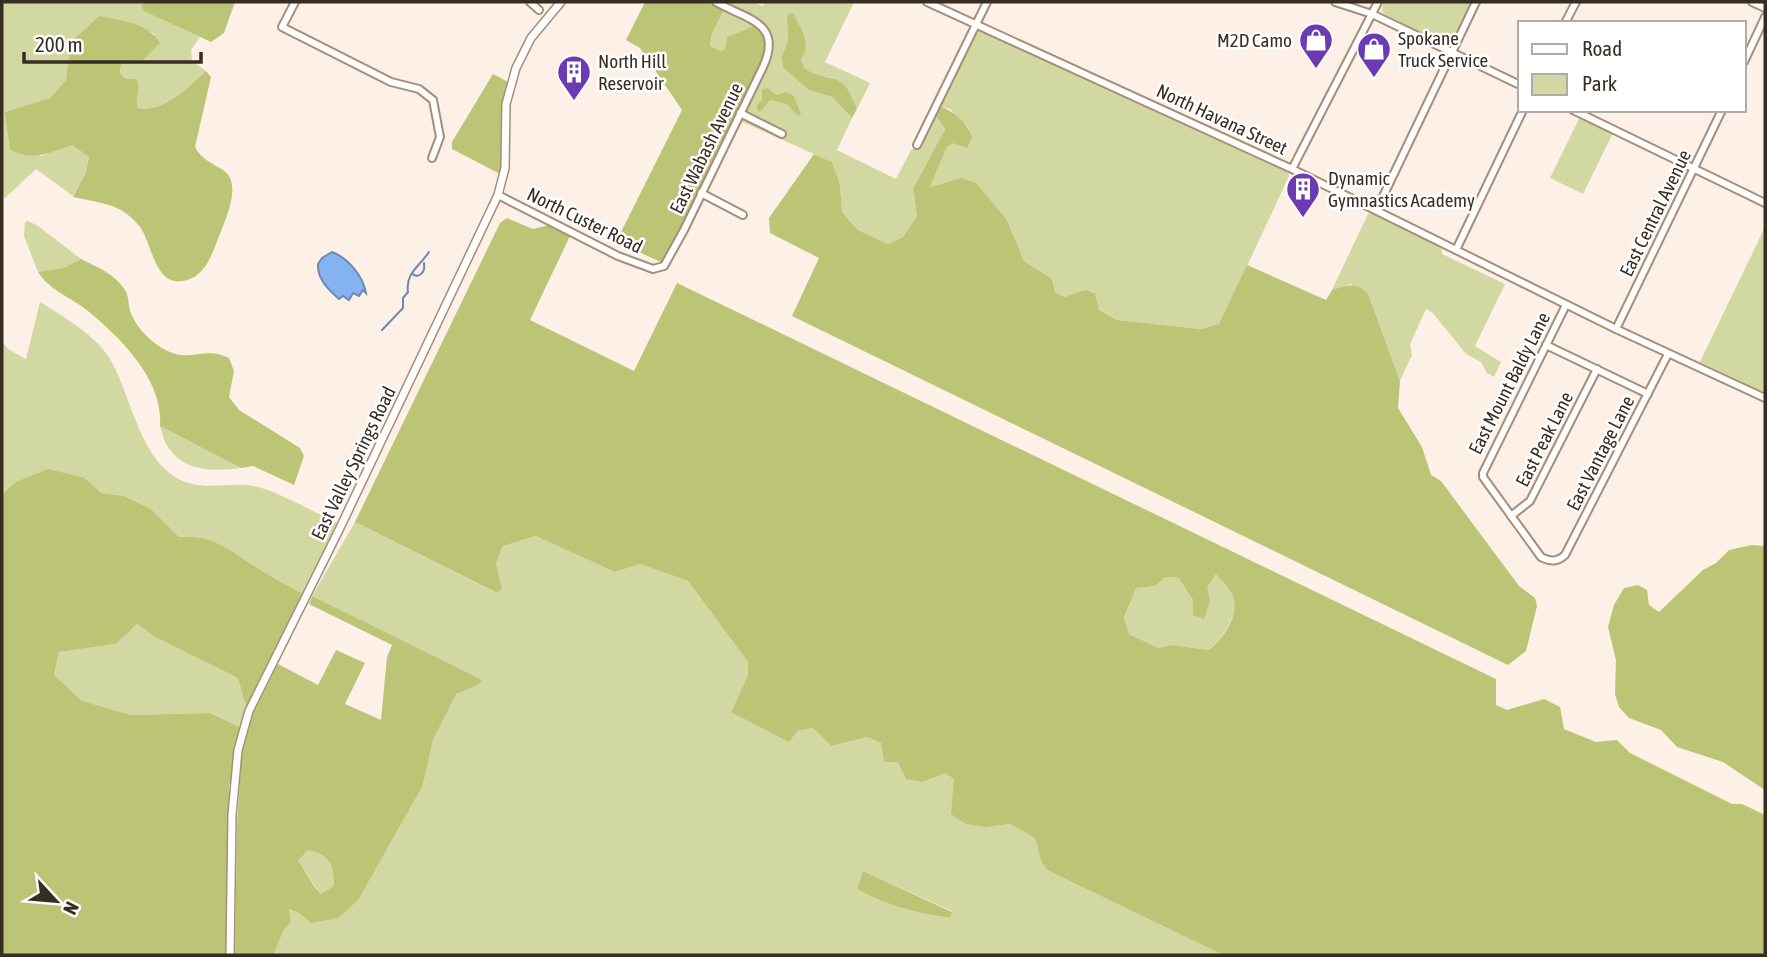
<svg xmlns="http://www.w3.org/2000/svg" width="1767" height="957" font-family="'Asap Condensed',sans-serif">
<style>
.green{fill:#d1d8a1;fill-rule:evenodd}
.forest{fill:#bcc475;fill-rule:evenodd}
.water{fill:#85b2f1;stroke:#6e8ab3;stroke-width:2}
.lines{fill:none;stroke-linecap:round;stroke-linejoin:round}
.stream{stroke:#6e8ab3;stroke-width:2}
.minor-casing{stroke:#a98d75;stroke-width:10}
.tertiary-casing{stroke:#a98d75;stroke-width:10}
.minor{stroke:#fff;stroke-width:6}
.tertiary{stroke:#fff;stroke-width:7}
.labels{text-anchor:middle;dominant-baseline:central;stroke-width:5;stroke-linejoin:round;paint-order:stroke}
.poi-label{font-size:19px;fill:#382d23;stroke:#fff;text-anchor:start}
.street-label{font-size:19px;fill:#382d23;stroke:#fff}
</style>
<rect width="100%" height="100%" fill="#fdf0e6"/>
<g class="green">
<path d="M2,2h142l-3,3 4,6 55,26 -9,13 1,11 14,10c-17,16 -43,42 -69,37 -3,-10 5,-17 0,-29h-11l-6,-6 1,-8 34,-31 -27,-12 -29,-6 -29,27 -4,37 -16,18 -45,14 35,44 32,-11 17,12 -3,15 -13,24 -37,-27 -31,29 -3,-2z"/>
<path d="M720,2h32l10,4 5,-4h87l-29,60 45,21 -13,26c-16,-40 -19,-24 -52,-40l-18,-52 1,24 -7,17 28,32 23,7 20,21 -15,32 59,29 15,-29 7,-4 16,-33 11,16 -32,60 4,27 -14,21 -15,7 -30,-14 -16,-18 -2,-28 -8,-22 -94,-42c13,-26 51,-75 22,-100 -10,-9 -28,-10 -40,-18z"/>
<polygon points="1383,2 1471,2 1453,41 1445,44 1386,15 1382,11"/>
<polygon points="724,10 748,19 756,25 727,37 725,49 720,51 710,46 712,33"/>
<polygon points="979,30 986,30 1287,170 1289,176 1220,324 1201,329 1117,320 1099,310 1094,292 1085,291 1065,297 1055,292 1052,279 1024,261 1007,220 928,188 947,147 969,128 950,109 938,106"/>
<polygon points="1580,117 1613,133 1583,194 1550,178"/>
<polygon points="1375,212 1441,243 1442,254 1505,284 1475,346 1501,362 1494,377 1487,373 1481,362 1466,354 1432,312 1426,309 1410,344 1412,355 1400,381 1368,294 1351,284 1332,290 1368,214"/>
<polygon points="28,221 38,226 81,259 63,268 38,272 24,236 25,222"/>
<polygon points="1765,227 1765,387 1763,392 1700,362"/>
<path d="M40,302c21,13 57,34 70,57 20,34 28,92 62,116 28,19 54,6 82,11 21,4 62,27 83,37l-34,71c-14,-8 -30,-16 -44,-25 -29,-18 -44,-35 -80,-32l-28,-28 -27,-13 -23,-3 -16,-15 -69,4 -14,12v-152l6,7 18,10z"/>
<path d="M160,426l81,42c-27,3 -56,5 -73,-21 -4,-5 -6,-15 -8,-21z"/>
<path d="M355,522l141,71 6,-4 -6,-26 7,-17 34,-10 78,36 25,-8 48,17 60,81v13l-17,37 66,19 16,-3 18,18 36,-9 14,6 3,18 14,1 25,20 22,-9 10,6 32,48 23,-3 25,14 6,23 6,9 176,85h-950l11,-25 7,-8 -2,-13 10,4 12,10 112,-138 10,-45 23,-47 24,-9 1,-3 -169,-85zM863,871l89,40 -3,7c-35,-5 -61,-12 -92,-29z"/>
<path d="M1216,574c5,6 15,15 17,23 6,19 -11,41 -24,53l-37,-5 -14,3 -29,-14 -5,-15 12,-31 19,-2 9,-9h14l15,23z"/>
<polygon points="137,624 155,637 238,678 246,707 240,727 210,713 131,715 81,701 54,675 59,652 116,644"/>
<path d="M308,850c22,5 26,15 26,36l-13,8c-9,-11 -14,-22 -23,-33z"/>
</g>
<g class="forest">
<polygon points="144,2 235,2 224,33 211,42 144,11 141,5"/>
<polygon points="645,2 711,2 724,10 712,33 710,46 720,51 725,49 727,37 756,25 767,42 766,54 674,241 661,262 616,242 682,110 640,48 626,40"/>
<path d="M793,13c7,15 20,31 8,46l4,10c33,17 36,-1 52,40l-5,9 -20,-21 -23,-7 -25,-22 -3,-10 7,-17 -1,-24 2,-3z"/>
<path d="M99,16c21,4 50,7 61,27l-17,17h-15l-7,5 -1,8 6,6h11c5,12 -3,19 1,29 25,5 51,-21 68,-37l5,6 -16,70c6,12 17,16 28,23 22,14 -1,56 -7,74 -6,15 -12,31 -29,36 -32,10 -34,-35 -47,-53 -4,-5 -11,-12 -16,-15 -10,-8 -37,-12 -51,-15l13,-25 3,-15 -17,-12c-22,8 -41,17 -62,4l-5,-37 45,-14 16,-18 4,-37z"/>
<path d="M493,74l15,8c-10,29 -5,61 -8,92l-48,-25v-7z"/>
<polygon points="767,88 777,95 786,92 794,96 801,114 798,116 787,104 770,100 760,112 758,111 757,106 762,100 762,90"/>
<path d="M938,106c15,4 29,16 34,31l-5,11 -14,-5 -6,4 -18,41 32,-10 15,5 31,37 17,41 28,18 3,13 10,5 20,-7 10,3 4,17 18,10 84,9 18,-5 28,-59 79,35 6,-10c16,-5 24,-8 36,4l32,87 -2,27 24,39 9,28 10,6 78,105 16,12 2,8 -11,45 -18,14 -716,-349 27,-58 -49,-25 -1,-15 45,-64 18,8 8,22 2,28 16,18 30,14 15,-7 14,-21 -4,-27 32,-60 -11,-16z"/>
<path d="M507,218l26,11 16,-4 21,11 -40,84 104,51 43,-88 819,396v26l11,5 37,-11 16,8 4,22 32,13 21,-2 13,13 102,51h10l23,11v140h-542l-176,-85 -6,-9 -6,-23 -25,-14 -23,3 -21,-3 -15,-10 3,-35 -9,-6 -22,9 -17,-3 -8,-17h-14l-3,-19 -14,-6 -36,9 -18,-18 -16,3 -8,11 -58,-30 17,-37v-13l-60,-81 -48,-17 -25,8 -79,-36 -33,10 -7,17 6,26 -5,4 -142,-71 145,-299zM1216,574c5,6 15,15 17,23 6,20 -10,41 -24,53l-37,-5 -14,3 -29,-14 -5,-16 12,-30 19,-2 10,-9h13l15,23v15l11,4 6,-18 -3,-14z"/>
<path d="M81,259c16,8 34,15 44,31 4,6 3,14 5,21 5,15 19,29 32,37 27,17 42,-3 67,10l5,13 -5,26 10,13 61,38 4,8 -10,29 -41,-19 -12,2 -81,-42c4,-45 -39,-88 -72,-115 -16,-13 -39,-21 -50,-39l25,-4z"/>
<path d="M48,469l37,9 16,15 23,3 27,13 28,28c36,-3 51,14 80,32 14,9 30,17 44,25l-57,113 -8,-29 -83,-41 -18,-13 -21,20 -57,8 -5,23 28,26 49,14 79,-2 30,14 -11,60 -3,168h-224v-461l14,-12z"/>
<polygon points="1752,545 1765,546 1765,790 1723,762 1677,747 1661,730 1629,718 1619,707 1615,694 1616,660 1608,627 1614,605 1624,588 1638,585 1647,590 1649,605 1659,612 1703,570 1716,563 1729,550"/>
<path d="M312,596l170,84 -2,4 -24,10 -23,46 -10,45 -65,115 -20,18 -27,5 -12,-10 -10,-4 2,13 -7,8 -11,25h-38l2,-130 5,-73 11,-38 25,-50 40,21 18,-35 29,13 -20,41 36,16 6,-63 5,-12 -83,-41zM308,850c22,5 26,15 26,36l-13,8c-10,-10 -14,-22 -23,-33z"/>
<path d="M863,871l89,41 -2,6c-36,-5 -62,-12 -93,-29z"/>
</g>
<path class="water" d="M332,252c16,6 31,24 34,41l-3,-3 -4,6 -6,-3 -4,7 -6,-4 -4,3c-11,-10 -22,-20 -21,-35l4,-6z"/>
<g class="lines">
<g class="stream">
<path d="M412,274l5,2c7,-2 8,-7 7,-13"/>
<path d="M382,330l21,-22v-10l5,-6c-3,-19 12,-26 21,-40"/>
</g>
<g class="minor-casing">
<g id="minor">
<polyline points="295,2 282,27 391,82 419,89 433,100 440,137 432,158"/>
<polyline points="530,2 539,10"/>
<polyline points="927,2 1292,169 1616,329 1765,398"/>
<polyline points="1335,2 1372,14 1520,85"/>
<polyline points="1752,2 1765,8"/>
<polyline points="1565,23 1576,2"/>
<polyline points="1744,62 1765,17"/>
<polyline points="1573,110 1765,203"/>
<polyline points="740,113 782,134"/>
<polyline points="917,145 987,2"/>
<polyline points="1292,169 1378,2"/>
<polyline points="701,193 743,215"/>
<path d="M498,195l120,61 35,13 11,-3 20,-36 79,-163c21,-45 -18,-48 -47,-65"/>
<polyline points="1377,209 1476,2"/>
<polyline points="1456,250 1523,110"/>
<path d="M1566,305l-83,168v4l58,80c10,5 16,5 24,-2l103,-201"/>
<polyline points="1616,329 1722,110"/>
<polyline points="1546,345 1648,394"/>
<polyline points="1511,516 1530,501 1597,369"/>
</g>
</g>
<g class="tertiary-casing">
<polyline id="tertiary" points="230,955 232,815 238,750 249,711 339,530 498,195 505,168 506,104 516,68 531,38 561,2"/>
</g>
<use href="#minor" class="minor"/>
<use href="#tertiary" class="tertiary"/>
</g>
<defs>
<g id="shop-pin" transform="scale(1.75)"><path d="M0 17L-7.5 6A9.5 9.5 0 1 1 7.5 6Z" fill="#6c3bb2" stroke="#fff"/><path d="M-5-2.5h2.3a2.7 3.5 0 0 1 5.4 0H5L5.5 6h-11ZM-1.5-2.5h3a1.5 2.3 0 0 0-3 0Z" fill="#fff"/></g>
<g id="building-pin" transform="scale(1.75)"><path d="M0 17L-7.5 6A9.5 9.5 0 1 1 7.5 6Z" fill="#6c3bb2" stroke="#fff"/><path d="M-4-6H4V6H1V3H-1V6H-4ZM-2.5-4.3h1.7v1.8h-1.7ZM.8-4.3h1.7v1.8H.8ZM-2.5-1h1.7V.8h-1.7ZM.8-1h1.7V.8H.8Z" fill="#fff"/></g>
</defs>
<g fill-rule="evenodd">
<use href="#shop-pin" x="1316" y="40"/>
<use href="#shop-pin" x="1374" y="49"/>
<use href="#building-pin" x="574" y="72"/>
<use href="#building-pin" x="1303" y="189"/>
</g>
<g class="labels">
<g class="poi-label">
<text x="1398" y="38">Spokane<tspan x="1398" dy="22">Truck Service</tspan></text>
<text x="1292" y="40" text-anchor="end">M2D Camo</text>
<text x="598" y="61">North Hill<tspan x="598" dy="22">Reservoir</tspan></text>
<text x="1328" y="178">Dynamic<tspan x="1328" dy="22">Gymnastics Academy</tspan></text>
</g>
<g class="street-label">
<text transform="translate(1222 119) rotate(25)">North Havana Street</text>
<text transform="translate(706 148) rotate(-64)">East Wabash Avenue</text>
<text transform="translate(1655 213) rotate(-64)">East Central Avenue</text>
<text transform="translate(585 220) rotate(26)">North Custer Road</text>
<text transform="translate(1509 383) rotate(-63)">East Mount Baldy Lane</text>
<text transform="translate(1544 439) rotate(-63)">East Peak Lane</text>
<text transform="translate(1600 453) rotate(-63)">East Vantage Lane</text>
<text transform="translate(353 463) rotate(-64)">East Valley Springs Road</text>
</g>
</g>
<rect width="1767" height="957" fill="none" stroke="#382d23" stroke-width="7"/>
<rect x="1518" y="21" width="228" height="91" fill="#ffffff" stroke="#afaba7" stroke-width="2"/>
<rect x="1532" y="44" width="35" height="10" fill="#ffffff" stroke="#afaba7" stroke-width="2"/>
<text x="1582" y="56" font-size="21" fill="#382d23">Road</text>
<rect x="1532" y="74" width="35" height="21" fill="#d1d8a1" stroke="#afaba7" stroke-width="2"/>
<text x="1582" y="91" font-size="21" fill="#382d23">Park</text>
<g transform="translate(56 901) rotate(116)" stroke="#ffffff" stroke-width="5" paint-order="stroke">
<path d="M0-5L12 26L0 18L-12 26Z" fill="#382d23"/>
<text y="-10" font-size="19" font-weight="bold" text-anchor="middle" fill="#382d23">N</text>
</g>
<path d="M24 52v10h177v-10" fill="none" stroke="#382d23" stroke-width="3.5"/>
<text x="35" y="52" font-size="21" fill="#382d23" stroke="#ffffff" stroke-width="5" paint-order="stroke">200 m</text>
</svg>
